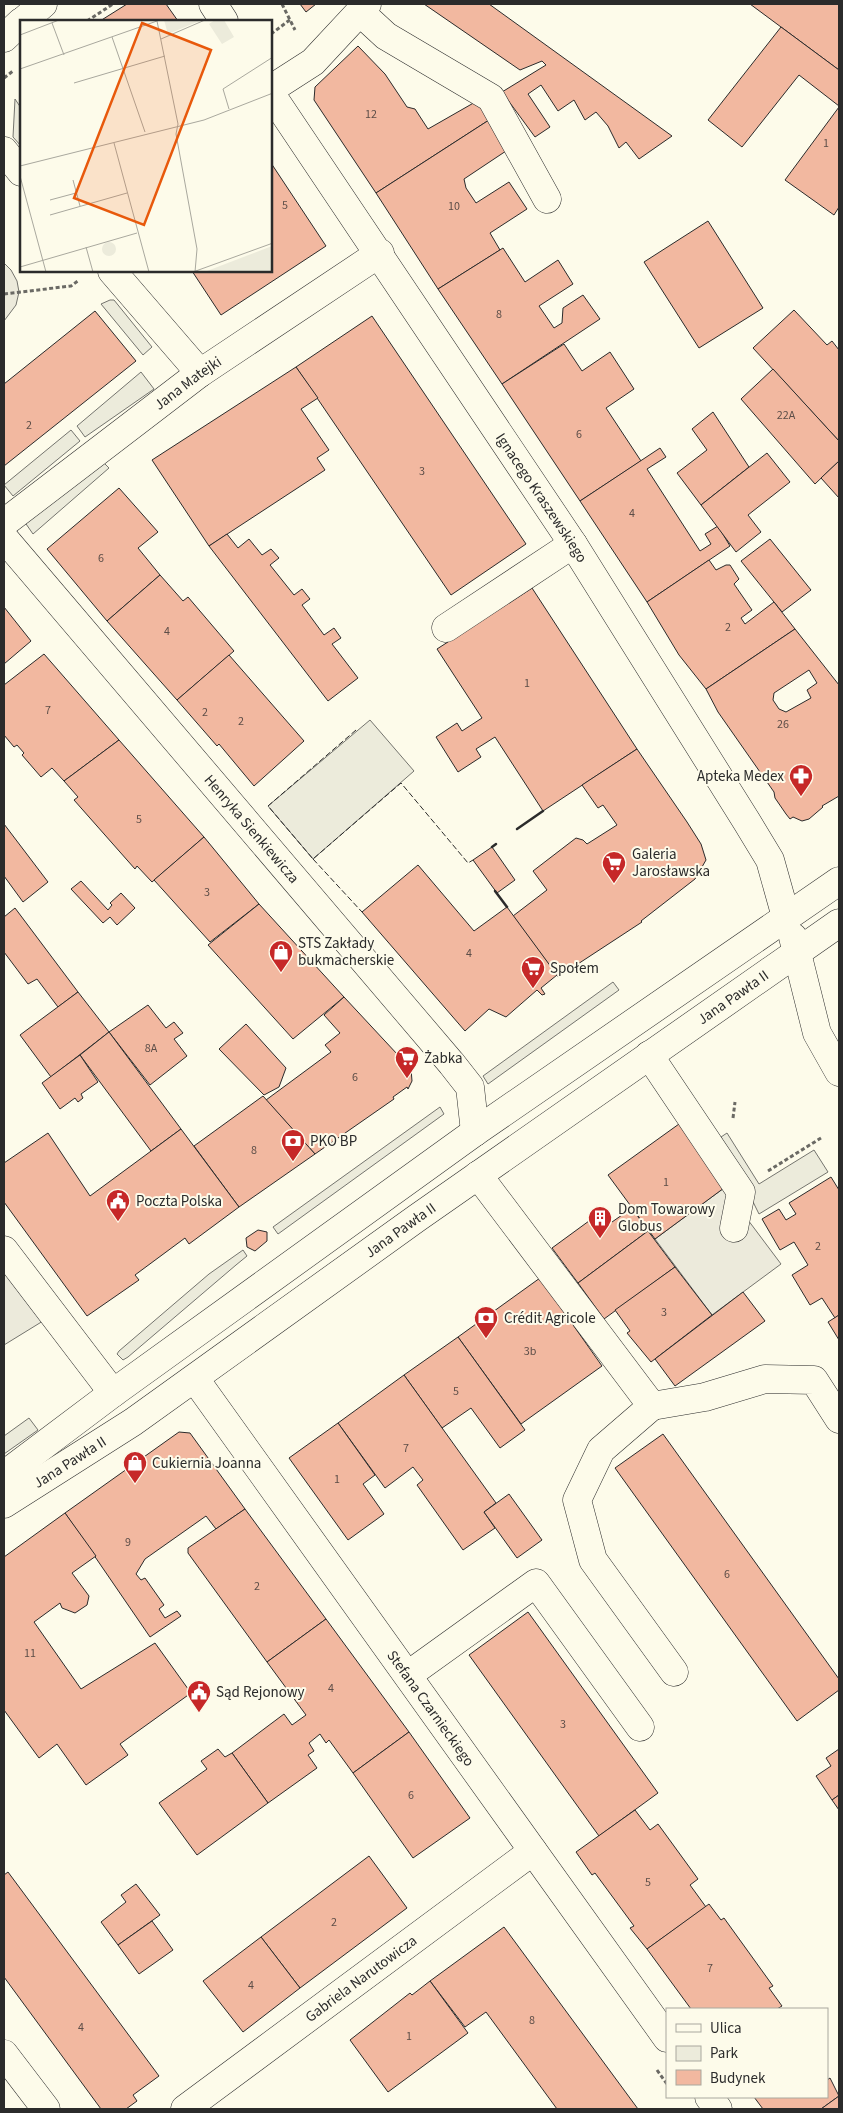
<svg xmlns="http://www.w3.org/2000/svg" width="843" height="2113" font-family="'Source Sans 3',sans-serif">
<style>
.green{fill:#ecebdb;stroke:#74746e}
.parking{fill:#eceadb;stroke:#74746e}
.building{fill:#f2b8a0;stroke:#2b2b2b;fill-rule:evenodd}
.lines{fill:none;stroke-linecap:round;stroke-linejoin:round}
.minor-casing{stroke:#2b2b2b;stroke-width:29}
.major-casing{stroke:#2b2b2b;stroke-width:29}
.path{stroke:#6a6964;stroke-width:3;stroke-dasharray:4 2.5;stroke-linecap:butt}
.minor{stroke:#fdfbea;stroke-width:28}
.major{stroke:#fdfbea;stroke-width:28}
.fence{stroke:#2b2b2b;stroke-width:1;stroke-dasharray:6 2.5;stroke-linecap:butt}
.wall{stroke:#2b2b2b;stroke-width:2.5}
.labels{text-anchor:middle;dominant-baseline:central;stroke-width:4;stroke-linejoin:round;paint-order:stroke}
.number-label{font-size:12px;fill:#5d4e48}
.street-label{font-size:15px;fill:#2b2b2b;stroke:#fdfbea}
.poi-label{font-size:15px;fill:#2b2b2b;stroke:#fdfbea;text-anchor:start}
.inset-road{fill:none;stroke:#a9a89e;stroke-width:1}
.view{fill:#e8590c;fill-opacity:0.15;stroke:#e8590c;stroke-width:2.5}
.inset-edge{fill:none;stroke:#2b2b2b;stroke-width:2.5}
</style>
<rect width="100%" height="100%" fill="#fdfbea"/>
<g class="green">
<polygon points="15,99 21,108 21,146 13,137"/>
<polygon points="110,300 114,300 152,347 143,355 101,304"/>
<polygon points="141,372 154,389 85,437 77,426"/>
<polygon points="71,430 80,441 13,496 4,485"/>
<polygon points="104,463 109,468 33,534 24,521"/>
<polygon points="370,720 414,771 313,859 268,806"/>
<polygon points="613,982 619,990 488,1084 483,1076"/>
<polygon points="440,1107 444,1114 278,1234 273,1227"/>
<polygon points="727,1133 759,1184 814,1150 828,1172 759,1214 721,1137"/>
<polygon points="243,1250 247,1256 236,1265 128,1357 123,1360 117,1354 119,1351 209,1274"/>
<polygon points="29,1418 38,1430 4,1454 4,1436"/>
</g>
<g class="parking">
<polygon points="4,263 11,270 17,281 19,292 16,305 4,321"/>
<polygon points="724,1188 781,1264 712,1315 655,1239"/>
<polygon points="4,1268 43,1321 4,1345"/>
</g>
<g class="building">
<polygon points="127,4 166,4 178,21 100,21"/>
<polygon points="300,4 316,4 306,12"/>
<polygon points="424,4 489,4 672,136 639,159 626,142 619,148 608,126 596,112 585,120 574,100 558,111 541,85 528,94 550,127 535,137 502,92 546,65 542,61 520,70"/>
<polygon points="750,4 839,4 839,70 781,27"/>
<polygon points="781,27 839,70 839,106 799,75 742,147 708,120"/>
<polygon points="358,46 385,74 407,107 415,109 428,129 477,101 489,120 376,193 314,100 315,87"/>
<polygon points="839,107 839,207 834,215 785,180"/>
<polygon points="489,120 509,149 464,179 466,188 476,203 509,182 527,209 490,233 500,250 438,289 376,193"/>
<polygon points="271,163 326,246 221,315 192,271 271,271"/>
<polygon points="708,221 763,308 699,348 644,262"/>
<polygon points="503,248 525,282 558,260 573,284 539,306 554,328 562,323 563,308 583,295 600,319 502,384 438,289"/>
<polygon points="794,310 827,345 832,341 839,350 839,441 753,348"/>
<polygon points="95,311 136,361 4,466 4,384"/>
<polygon points="372,316 526,544 451,595 296,367"/>
<polygon points="564,344 582,371 610,352 634,389 606,408 641,461 580,501 502,384"/>
<polygon points="296,367 318,398 301,409 329,450 317,458 325,470 209,546 152,460"/>
<polygon points="773,369 839,441 839,461 815,484 741,399"/>
<polygon points="713,412 749,467 701,505 677,473 707,450 692,429"/>
<polygon points="660,448 666,457 647,469 700,551 711,544 705,534 718,526 730,546 647,602 580,501"/>
<polygon points="767,453 790,482 748,515 761,532 736,552 701,505"/>
<polygon points="839,461 839,498 821,478"/>
<polygon points="119,488 158,532 138,548 160,575 107,621 47,549"/>
<polygon points="227,534 238,548 249,539 262,555 271,549 279,558 270,565 294,595 302,589 310,599 302,605 324,635 334,628 341,638 332,644 358,678 328,701 209,546"/>
<polygon points="770,539 811,590 782,612 741,561"/>
<polygon points="709,560 716,570 726,565 730,565 739,579 734,584 752,610 741,618 745,624 774,602 795,629 706,689 679,655 647,602"/>
<polygon points="160,575 183,601 188,597 234,651 177,700 107,621"/>
<polygon points="532,588 637,749 543,811 495,737 476,749 481,757 458,772 436,737 457,723 462,731 482,718 437,649"/>
<polygon points="4,607 31,641 4,664"/>
<path d="M795,629l44,56v111l-17,10 1,1 -14,12 -7,2 -9,-4 -3,2 -4,-5 -11,-16 -1,-6 -56,-80 -12,-23zM809,670l8,13 -10,7 4,8 -25,14 -7,-3 -6,-9 1,-7z"/>
<polygon points="44,654 119,740 64,781 52,768 41,777 22,755 24,753 17,745 14,747 4,735 4,685"/>
<polygon points="229,655 304,741 254,786 219,744 217,746 177,700"/>
<polygon points="119,740 204,837 152,882 137,866 135,869 74,800 78,797 64,781"/>
<polygon points="637,749 687,822 701,844 706,860 695,879 641,921 642,922 558,977 513,916 547,890 533,871 576,838 583,840 587,844 617,825 603,805 598,808 582,785"/>
<polygon points="4,824 48,882 23,902 4,876"/>
<polygon points="204,837 259,904 210,942 154,880"/>
<polygon points="492,847 515,880 497,893 473,860"/>
<polygon points="418,865 474,931 507,907 557,975 541,988 545,994 542,995 537,990 506,1017 489,1009 465,1031 362,912"/>
<polygon points="81,881 108,910 112,905 110,903 121,893 135,908 117,925 110,917 103,923 71,889"/>
<polygon points="259,904 344,997 293,1039 208,945"/>
<polygon points="15,908 78,992 58,1007 37,979 28,984 4,952 4,917"/>
<polygon points="78,992 109,1032 51,1077 20,1035"/>
<polygon points="344,997 411,1069 412,1081 408,1089 407,1087 393,1097 394,1099 315,1154 266,1100 331,1052 325,1045 340,1033 324,1015"/>
<polygon points="148,1005 166,1028 174,1022 183,1033 174,1039 187,1056 150,1085 109,1032"/>
<polygon points="246,1024 286,1068 279,1087 264,1095 219,1049"/>
<polygon points="109,1032 181,1129 151,1151 80,1055"/>
<polygon points="80,1055 98,1082 81,1094 83,1098 78,1102 75,1098 60,1109 42,1083"/>
<polygon points="263,1096 315,1154 239,1207 194,1146"/>
<polygon points="679,1124 724,1188 655,1239 608,1175"/>
<polygon points="181,1129 239,1207 189,1244 185,1238 135,1275 139,1280 87,1316 4,1202 4,1163 48,1133 90,1196"/>
<polygon points="831,1177 839,1190 839,1315 835,1318 822,1298 810,1305 792,1275 808,1265 794,1242 780,1250 762,1219 779,1209 786,1220 796,1214 789,1203"/>
<polygon points="632,1208 648,1231 578,1283 552,1248 604,1210 612,1222"/>
<polygon points="258,1230 267,1232 267,1241 255,1251 247,1247 246,1238"/>
<polygon points="648,1231 675,1267 604,1319 578,1283"/>
<polygon points="675,1267 712,1315 651,1362 627,1333 630,1331 615,1310"/>
<polygon points="540,1278 602,1366 521,1424 458,1337"/>
<polygon points="743,1292 765,1321 675,1386 655,1359"/>
<polygon points="839,1315 839,1340 828,1322"/>
<polygon points="458,1337 525,1430 500,1448 471,1408 442,1428 404,1375"/>
<polygon points="404,1375 496,1503 484,1512 495,1528 463,1550 417,1485 423,1480 413,1467 385,1488 338,1423"/>
<polygon points="338,1423 375,1475 363,1484 384,1514 348,1540 289,1458"/>
<polygon points="179,1432 190,1433 245,1509 216,1529 206,1516 145,1559 136,1574 141,1580 145,1578 164,1605 159,1609 165,1618 177,1611 181,1616 150,1637 65,1513"/>
<polygon points="663,1434 839,1679 839,1690 797,1721 615,1468"/>
<polygon points="509,1494 542,1540 517,1558 484,1512"/>
<polygon points="245,1509 326,1619 267,1662 188,1553 188,1548"/>
<polygon points="65,1513 96,1556 72,1573 89,1596 87,1605 75,1613 62,1608 60,1603 34,1622 81,1689 155,1643 191,1693 120,1744 128,1755 86,1785 57,1744 39,1758 4,1710 4,1557"/>
<polygon points="528,1612 658,1793 599,1836 469,1655"/>
<polygon points="326,1619 409,1732 353,1773 329,1740 326,1743 320,1734 309,1743 314,1751 308,1755 317,1768 268,1803 232,1753 284,1714 292,1725 306,1715 267,1662"/>
<polygon points="409,1732 470,1818 413,1858 353,1773"/>
<polygon points="218,1749 225,1757 232,1753 268,1803 197,1855 159,1803 207,1769 201,1761"/>
<polygon points="839,1749 839,1795 832,1800 816,1776 831,1766 826,1758"/>
<polygon points="839,1795 839,1810 832,1800"/>
<polygon points="635,1810 650,1830 658,1824 698,1879 690,1885 706,1907 647,1949 630,1928 634,1926 595,1873 592,1875 576,1852"/>
<polygon points="369,1856 407,1908 300,1988 261,1937"/>
<polygon points="8,1872 159,2076 133,2095 137,2101 126,2109 101,2109 4,1977 4,1875"/>
<polygon points="136,1884 160,1915 118,1945 101,1922 126,1902 121,1895"/>
<polygon points="709,1904 721,1920 724,1918 773,1986 769,1988 782,2006 777,2009 691,2009 647,1949"/>
<polygon points="152,1921 173,1950 139,1974 118,1945"/>
<polygon points="504,1927 638,2109 557,2109 486,2012 465,2027 430,1981"/>
<polygon points="261,1937 300,1988 243,2032 203,1981"/>
<polygon points="430,1981 468,2033 388,2092 350,2040 410,1993 412,1995"/>
<polygon points="830,2078 839,2096 821,2109 763,2109 754,2097 827,2097 827,2080"/>
<polygon points="839,2096 839,2109 821,2109"/>
</g>
<g class="lines">
<g class="minor-casing">
<g id="minor">
<polyline points="213,4 224,21"/>
<polyline points="360,12 386,36 491,98 547,199"/>
<polyline points="23,21 43,4"/>
<polyline points="4,38 21,22"/>
<polyline points="271,89 313,62 367,4"/>
<path id="s1" d="M271,94l302,450 174,278 23,38 16,57"/>
<polyline points="4,151 21,172"/>
<polyline points="112,271 200,373"/>
<path id="s2" d="M4,523l196,-150 180,-120"/>
<path id="s3" d="M4,538l448,526 18,23 5,45"/>
<polyline points="446,628 573,544"/>
<polyline points="649,1055 741,1192 734,1228"/>
<polyline points="478,1175 652,1406 705,1397 765,1379 814,1380 839,1419"/>
<polyline points="4,1250 113,1393"/>
<path id="s4" d="M195,1379l472,659"/>
<polyline points="652,1406 601,1450 577,1500 593,1560 674,1672"/>
<polyline points="408,1675 536,1583 640,1727"/>
<polyline points="4,2054 46,2109"/>
<polyline points="709,2097 718,2109"/>
<path id="s5" d="M185,2109l348,-258"/>
</g>
</g>
<g class="major-casing">
<g id="major">
<polyline points="793,937 817,1033 839,1072"/>
<polyline points="4,1475 113,1393 475,1132 839,881"/>
<path id="s6" d="M4,1504l129,-82 284,-204 422,-295"/>
</g>
</g>
<g class="path">
<polyline points="282,4 295,30"/>
<polyline points="87,21 113,4"/>
<polyline points="271,34 291,19"/>
<polyline points="4,78 13,71"/>
<polyline points="4,294 71,286 79,280"/>
<polyline points="733,1118 735,1102"/>
<polyline points="768,1171 821,1138"/>
<polyline points="657,2070 667,2084"/>
</g>
<use href="#minor" class="minor"/>
<use href="#major" class="major"/>
<g class="fence">
<polyline points="356,730 268,806 313,859 401,783 468,863 473,860"/>
<polyline points="313,859 362,912"/>
</g>
<g class="wall">
<polyline points="517,829 543,811"/>
<polyline points="492,847 496,844"/>
<polyline points="495,891 507,907"/>
</g>
</g>
<defs>
<g id="pharmacy-pin" transform="scale(1.25)"><path d="M0 17L-7.5 6A9.5 9.5 0 1 1 7.5 6Z" fill="#c62828" stroke="#fdfbea"/><path d="M-2-6h4v4h4v4h-4v4h-4v-4h-4v-4h4Z" fill="#fff"/></g>
<g id="supermarket-pin" transform="scale(1.25)"><path d="M0 17L-7.5 6A9.5 9.5 0 1 1 7.5 6Z" fill="#c62828" stroke="#fdfbea"/><path d="M-6-5.5h2.5l.6 2H6L4.5 2H-2.5L-4.4-4H-6ZM-1.5 3.2a1.3 1.3 0 1 0 .1 0ZM3 3.2a1.3 1.3 0 1 0 .1 0Z" fill="#fff"/></g>
<g id="shop-pin" transform="scale(1.25)"><path d="M0 17L-7.5 6A9.5 9.5 0 1 1 7.5 6Z" fill="#c62828" stroke="#fdfbea"/><path d="M-5-2.5h2.3a2.7 3.5 0 0 1 5.4 0H5L5.5 6h-11ZM-1.5-2.5h3a1.5 2.3 0 0 0-3 0Z" fill="#fff"/></g>
<g id="bank-pin" transform="scale(1.25)"><path d="M0 17L-7.5 6A9.5 9.5 0 1 1 7.5 6Z" fill="#c62828" stroke="#fdfbea"/><path d="M-6-4H6V4H-6ZM0-2.3a2.3 2.3 0 1 0 0 4.6a2.3 2.3 0 1 0 0-4.6Z" fill="#fff"/></g>
<g id="civic-pin" transform="scale(1.25)"><path d="M0 17L-7.5 6A9.5 9.5 0 1 1 7.5 6Z" fill="#c62828" stroke="#fdfbea"/><path d="M-.6-6.5H3V-4.5H.6V-3L4-1V1h2V6H-6V1h2V-1L-.6-3ZM-1.2 2.5V6h2.4V2.5Z" fill="#fff"/></g>
<g id="building-pin" transform="scale(1.25)"><path d="M0 17L-7.5 6A9.5 9.5 0 1 1 7.5 6Z" fill="#c62828" stroke="#fdfbea"/><path d="M-4-6H4V6H1V3H-1V6H-4ZM-2.5-4.3h1.7v1.8h-1.7ZM.8-4.3h1.7v1.8H.8ZM-2.5-1h1.7V.8h-1.7ZM.8-1h1.7V.8H.8Z" fill="#fff"/></g>
</defs>
<g fill-rule="evenodd">
<use href="#pharmacy-pin" x="801" y="776"/>
<use href="#supermarket-pin" x="614" y="863"/>
<use href="#shop-pin" x="281" y="952"/>
<use href="#supermarket-pin" x="533" y="968"/>
<use href="#supermarket-pin" x="407" y="1058"/>
<use href="#bank-pin" x="293" y="1141"/>
<use href="#civic-pin" x="118" y="1201"/>
<use href="#building-pin" x="600" y="1218"/>
<use href="#bank-pin" x="486" y="1318"/>
<use href="#shop-pin" x="135" y="1463"/>
<use href="#civic-pin" x="199" y="1692"/>
</g>
<g class="labels">
<g class="number-label">
<text x="371" y="114">12</text>
<text x="826" y="143">1</text>
<text x="285" y="205">5</text>
<text x="454" y="206">10</text>
<text x="499" y="314">8</text>
<text x="786" y="415">22A</text>
<text x="29" y="425">2</text>
<text x="579" y="434">6</text>
<text x="422" y="471">3</text>
<text x="632" y="513">4</text>
<text x="101" y="558">6</text>
<text x="728" y="627">2</text>
<text x="167" y="631">4</text>
<text x="527" y="683">1</text>
<text x="48" y="710">7</text>
<text x="205" y="712">2</text>
<text x="241" y="721">2</text>
<text x="783" y="724">26</text>
<text x="139" y="819">5</text>
<text x="207" y="892">3</text>
<text x="469" y="953">4</text>
<text x="151" y="1048">8A</text>
<text x="355" y="1077">6</text>
<text x="254" y="1150">8</text>
<text x="666" y="1182">1</text>
<text x="818" y="1246">2</text>
<text x="664" y="1312">3</text>
<text x="530" y="1351">3b</text>
<text x="456" y="1391">5</text>
<text x="406" y="1448">7</text>
<text x="337" y="1479">1</text>
<text x="128" y="1542">9</text>
<text x="727" y="1574">6</text>
<text x="257" y="1586">2</text>
<text x="30" y="1653">11</text>
<text x="331" y="1688">4</text>
<text x="563" y="1724">3</text>
<text x="411" y="1795">6</text>
<text x="648" y="1882">5</text>
<text x="334" y="1922">2</text>
<text x="710" y="1968">7</text>
<text x="251" y="1985">4</text>
<text x="532" y="2020">8</text>
<text x="81" y="2027">4</text>
<text x="409" y="2036">1</text>
</g>
<g class="street-label">
<text stroke="none"><textPath href="#s2" startOffset="231">Jana Matejki</textPath></text>
<text stroke="none"><textPath href="#s1" startOffset="486">Ignacego Kraszewskiego</textPath></text>
<text stroke="none"><textPath href="#s3" startOffset="382">Henryka Sienkiewicza</textPath></text>
<text stroke="none"><textPath href="#s6" startOffset="888">Jana Pawła II</textPath></text>
<text stroke="none"><textPath href="#s6" startOffset="482">Jana Pawła II</textPath></text>
<text stroke="none"><textPath href="#s6" startOffset="78">Jana Pawła II</textPath></text>
<text stroke="none"><textPath href="#s4" startOffset="405">Stefana Czarnieckiego</textPath></text>
<text stroke="none"><textPath href="#s5" startOffset="219">Gabriela Narutowicza</textPath></text>
</g>
<g class="poi-label">
<text x="784" y="776" text-anchor="end">Apteka Medex</text>
<text x="632" y="854">Galeria<tspan x="632" dy="17">Jarosławska</tspan></text>
<text x="298" y="943">STS Zakłady<tspan x="298" dy="17">bukmacherskie</tspan></text>
<text x="550" y="968">Społem</text>
<text x="424" y="1058">Żabka</text>
<text x="310" y="1141">PKO BP</text>
<text x="136" y="1201">Poczta Polska</text>
<text x="618" y="1209">Dom Towarowy<tspan x="618" dy="17">Globus</tspan></text>
<text x="504" y="1318">Crédit Agricole</text>
<text x="152" y="1463">Cukiernia Joanna</text>
<text x="216" y="1692">Sąd Rejonowy</text>
</g>
</g>
<g transform="translate(20 20)">
<rect width="252" height="252" fill="#fdfbea"/>
<path d="M144,0h38l-34,14zM195,0h9l10,17 -12,7 -13,-20zM82 229a7 7 0 1 1 14 0a7 7 0 1 1-14 0ZM252,226v26h-69l4,-1z" fill="#ecebdb"/>
<path class="inset-road" d="M137,1l21,103M32,3l12,32M0,15l39,-15M92,17l33,95M141,19l44,-19M0,49l137,-48M54,63l91,-27M209,89l-6,-20 50,-32M158,104l-2,10 21,115 -2,23M94,123l35,129M0,146l184,-46 69,-27M0,156l26,96M53,160l7,26M30,180l26,-7M30,195l77,-22M66,227l7,25M0,247l117,-34M173,252l80,-29"/>
<path class="view" d="M122,3l69,27 -67,175 -70,-27z"/>
<rect width="252" height="252" class="inset-edge"/>
</g>
<rect width="843" height="2113" fill="none" stroke="#2b2b2b" stroke-width="10"/>
<rect x="666" y="2008" width="162" height="90" fill="#fdfbea" stroke="#a9a89e"/>
<rect x="676" y="2024" width="25" height="8" fill="#fdfbea" stroke="#a9a89e"/>
<text x="710" y="2033" font-size="15" fill="#2b2b2b">Ulica</text>
<rect x="676" y="2046" width="25" height="15" fill="#ecebdb" stroke="#a9a89e"/>
<text x="710" y="2058" font-size="15" fill="#2b2b2b">Park</text>
<rect x="676" y="2070" width="25" height="15" fill="#f2b8a0" stroke="#a9a89e"/>
<text x="710" y="2083" font-size="15" fill="#2b2b2b">Budynek</text>
</svg>
